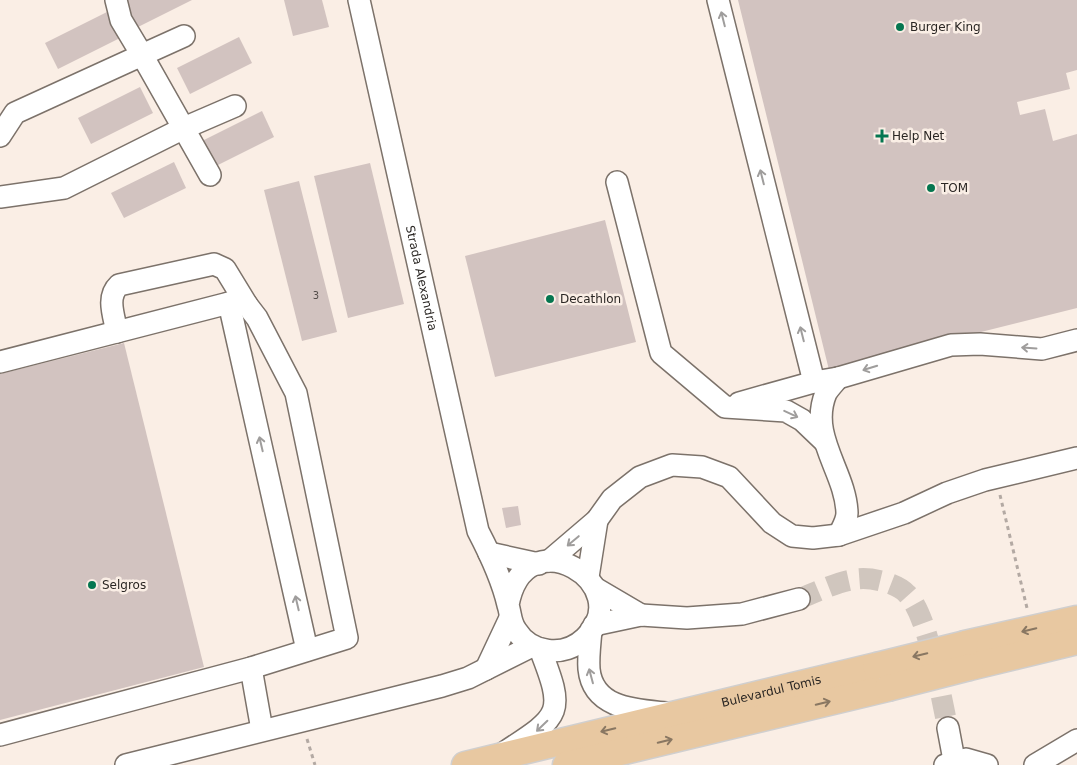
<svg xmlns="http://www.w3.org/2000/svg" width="1077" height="765" font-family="'DejaVu Sans',sans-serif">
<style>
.building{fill:#d2c3c0}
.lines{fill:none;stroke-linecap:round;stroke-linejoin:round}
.minor-tunnel{stroke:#d0c6be;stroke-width:21;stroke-dasharray:21 11;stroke-linecap:butt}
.minor-casing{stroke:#7c726a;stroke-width:24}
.major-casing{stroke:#d0cfcf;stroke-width:29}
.path{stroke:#b3a9a3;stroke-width:3;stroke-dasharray:4 4;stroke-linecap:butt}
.minor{stroke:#fff;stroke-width:21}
.major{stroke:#e8c8a1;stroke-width:26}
.major-bridge-casing{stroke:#d0cfcf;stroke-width:29;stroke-linecap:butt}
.major-bridge{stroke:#e8c8a1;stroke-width:26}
.oneway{stroke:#9f9d9c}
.oneway2{stroke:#897762}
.poi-dot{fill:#057650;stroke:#faeee5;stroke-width:2}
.labels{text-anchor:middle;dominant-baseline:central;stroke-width:5;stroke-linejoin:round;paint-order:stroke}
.number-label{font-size:10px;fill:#544d4a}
.poi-label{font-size:12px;fill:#2a2623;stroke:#faeee5;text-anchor:start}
.street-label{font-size:12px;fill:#2a2623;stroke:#faeee5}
</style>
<rect width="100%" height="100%" fill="#faeee5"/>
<g class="building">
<polygon points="128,0 192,0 134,29 121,3"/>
<polygon points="284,0 322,0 329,27 293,36"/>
<polygon points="738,0 1077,0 1077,70 1066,73 1070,89 1017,102 1020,115 1045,109 1053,141 1077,134 1077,308 829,370"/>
<polygon points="107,12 120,38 58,69 45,43"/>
<polygon points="239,37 252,63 190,94 177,68"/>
<polygon points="140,87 153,113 91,144 78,118"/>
<polygon points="262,111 274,137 212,168 200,142"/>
<polygon points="174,162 186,188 124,218 111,193"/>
<polygon points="370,163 404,304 348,318 314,176"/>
<polygon points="299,181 337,332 302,341 264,190"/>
<polygon points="605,220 636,342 495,377 465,256"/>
<polygon points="124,343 204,667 0,720 0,374"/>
<polygon points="518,506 521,525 506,528 502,508"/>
</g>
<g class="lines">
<path class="minor-tunnel" d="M799,599c18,-7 39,-18 58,-20 14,-2 40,4 50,15 22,22 33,101 41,134"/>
<g class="minor-casing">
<g id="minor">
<polyline points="116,0 121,20 142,55 184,36"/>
<path id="s1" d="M359,0l119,531c12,23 24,48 30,74 3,9 2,17 8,25 15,24 48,28 69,8 55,-52 -60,-125 -77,-33"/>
<polyline points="718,0 814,382"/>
<polyline points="0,136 15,113 142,55 210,175"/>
<polyline points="617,182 661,353 725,407 786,411 802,420 824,441"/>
<polyline points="0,197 64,188 184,128 235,106"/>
<polyline points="229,303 307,650"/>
<path d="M117,332c-3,-16 -11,-35 2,-47l95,-21 11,5 22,36"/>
<polyline points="0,362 229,303 247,305 257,318 296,393 347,638 251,668 0,735"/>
<path d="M838,378c-4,5 -9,10 -12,15 -18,43 20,79 21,120 0,8 -5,15 -8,22"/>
<polyline points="739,403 814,382 838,378 951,345 980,344 1042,349 1077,340"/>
<polyline points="489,553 539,564"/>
<polyline points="549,561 597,520 612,499 640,477 672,465 702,467 729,477 772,523 792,536 813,538 839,535 904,513 947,493 985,480 1077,458"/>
<polyline points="588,577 597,520"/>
<polyline points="595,588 641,615"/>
<polyline points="594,625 641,615 687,618 742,614 799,599"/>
<path d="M591,630c-1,13 -3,27 -2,39 4,40 47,41 77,44"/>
<polyline points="251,668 262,730"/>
<polyline points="486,669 510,618"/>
<polyline points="948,728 954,760"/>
<path d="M505,752c57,-37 60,-39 35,-103"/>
<polyline points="126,765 442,686 468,678 532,646"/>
<polyline points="945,765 966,759 987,765"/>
<polyline points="1035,765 1077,740"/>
</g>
</g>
<g class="major-casing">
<g id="major">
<polyline points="965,644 1077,619"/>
<polyline points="970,667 1077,641"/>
<path id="s2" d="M465,765l411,-99"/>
<polyline points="566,765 888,688"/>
</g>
</g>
<g class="path">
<polyline points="1000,495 1027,608"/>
<polyline points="307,739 315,765"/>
</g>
<use href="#minor" class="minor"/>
<use href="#major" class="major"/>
<g class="major-bridge-casing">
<g id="major-bridge">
<polyline points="876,666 965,644"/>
<polyline points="888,688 970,667"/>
</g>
</g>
<use href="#major-bridge" class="major-bridge"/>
</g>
<defs><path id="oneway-shaft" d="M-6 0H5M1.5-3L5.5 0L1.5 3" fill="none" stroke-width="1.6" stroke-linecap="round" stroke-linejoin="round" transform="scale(1.25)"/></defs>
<g class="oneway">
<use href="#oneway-shaft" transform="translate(723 19) rotate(-104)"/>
<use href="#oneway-shaft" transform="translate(762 177) rotate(-104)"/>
<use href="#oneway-shaft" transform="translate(802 334) rotate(-104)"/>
<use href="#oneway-shaft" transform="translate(1029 348) rotate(-176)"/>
<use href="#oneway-shaft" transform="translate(870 368) rotate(163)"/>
<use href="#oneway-shaft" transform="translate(791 414) rotate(25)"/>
<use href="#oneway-shaft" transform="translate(261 444) rotate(-103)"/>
<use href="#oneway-shaft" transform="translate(573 541) rotate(140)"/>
<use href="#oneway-shaft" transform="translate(297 603) rotate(-103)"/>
<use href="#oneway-shaft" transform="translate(591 676) rotate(-105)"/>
<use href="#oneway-shaft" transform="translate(542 726) rotate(136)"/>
</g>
<g class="oneway2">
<use href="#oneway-shaft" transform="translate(1029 630) rotate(167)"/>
<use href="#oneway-shaft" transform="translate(920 655) rotate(166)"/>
<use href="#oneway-shaft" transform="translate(823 703) rotate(-14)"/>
<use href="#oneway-shaft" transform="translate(608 730) rotate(166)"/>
<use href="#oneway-shaft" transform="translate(665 741) rotate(-14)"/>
</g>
<g class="poi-dot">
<circle cx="900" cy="27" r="5"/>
<path d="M879.5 128.5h5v5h5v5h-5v5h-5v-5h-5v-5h5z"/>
<circle cx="931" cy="188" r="5"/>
<circle cx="550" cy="299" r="5"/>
<circle cx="92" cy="585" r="5"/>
</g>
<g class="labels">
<g class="number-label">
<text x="316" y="295">3</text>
</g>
<g class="poi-label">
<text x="910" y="27">Burger King</text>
<text x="892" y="136">Help Net</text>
<text x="941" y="188">TOM</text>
<text x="560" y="299">Decathlon</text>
<text x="102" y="585">Selgros</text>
</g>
<g class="street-label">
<text stroke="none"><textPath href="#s1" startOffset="285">Strada Alexandria</textPath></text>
<text stroke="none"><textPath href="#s2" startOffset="315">Bulevardul Tomis</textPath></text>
</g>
</g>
</svg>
